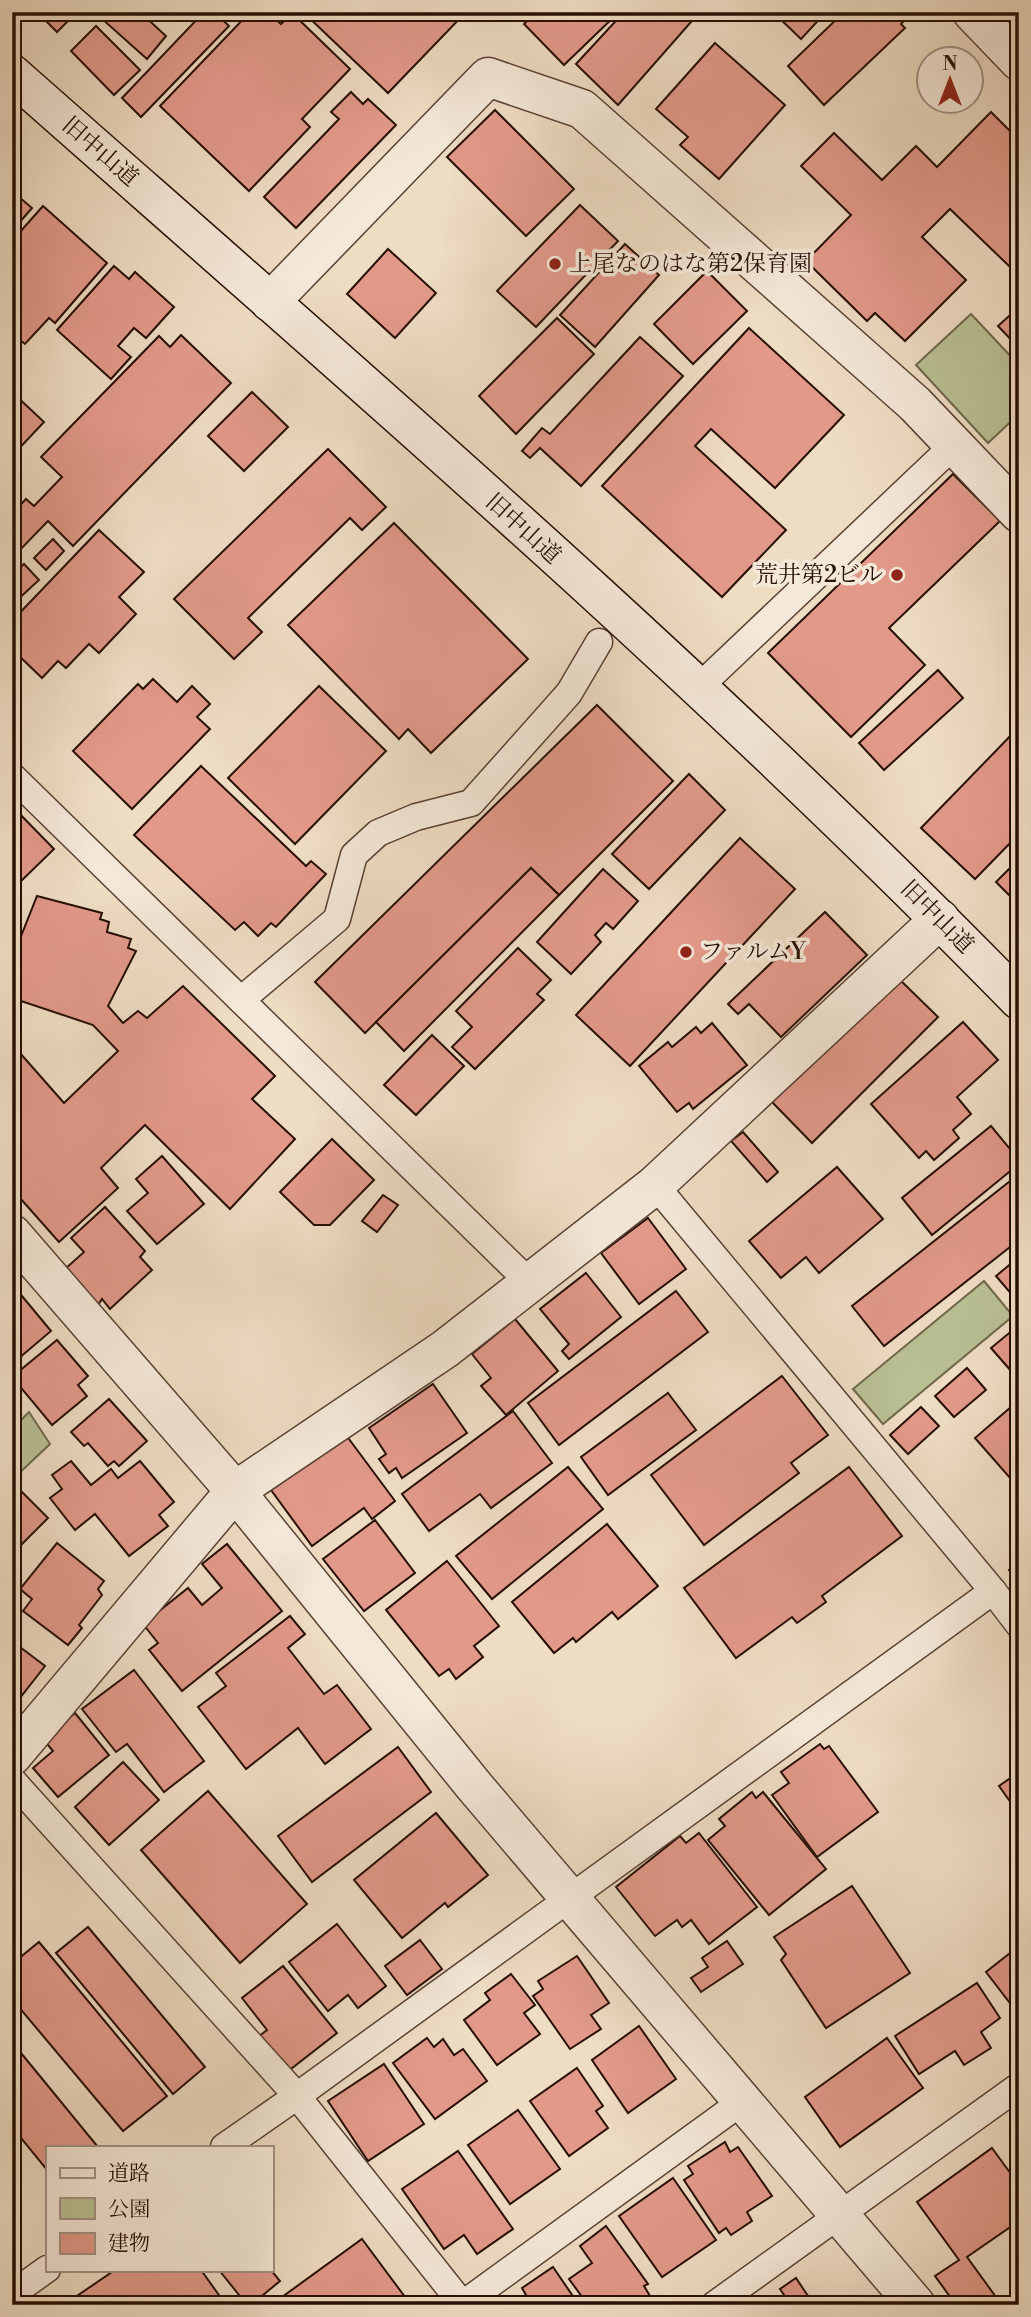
<svg xmlns="http://www.w3.org/2000/svg" width="1031" height="2317" font-family="'Libre Bodoni','Noto Serif JP',serif">
<style>
.green{fill:#b9c094;stroke:#70684c;stroke-width:2}
.building{fill:#e2998a;stroke:#270f05;stroke-width:2}
.lines{fill:none;stroke-linecap:round;stroke-linejoin:round}
.lane-casing{stroke:#594234;stroke-width:29}
.street-casing{stroke:#594234;stroke-width:41}
.secondary-casing{stroke:#270f05;stroke-width:41}
.lane{stroke:#f4e8d8;stroke-width:26}
.street{stroke:#f4e8d8;stroke-width:38}
.secondary{stroke:#f4e8d8;stroke-width:38}
.poi-dot{fill:#8f2418;stroke:#f4e8d8;stroke-width:2.5}
.labels{text-anchor:middle;dominant-baseline:central;stroke-width:7;stroke-linejoin:round;paint-order:stroke}
.street-label{font-size:23px;fill:#270f05;stroke:#f4e8d8}
.poi-label{font-size:23px;fill:#270f05;stroke:#f4e8d8;text-anchor:start}
</style>
<rect width="100%" height="100%" fill="#eedcc3"/>
<filter id="stains"><feTurbulence type="fractalNoise" baseFrequency=".00286" numOctaves="4"/><feColorMatrix values="0 0 0 0 .2 0 0 0 0 .09 0 0 0 0 .02 0 0 0 .5 -.17"/></filter>
<radialGradient id="worn" r=".72"><stop offset=".6" stop-color="#630" stop-opacity="0"/><stop offset="1" stop-color="#630" stop-opacity=".3"/></radialGradient>
<g class="green">
<polygon points="971,314 1019,365 1019,414 988,443 916,365"/>
<polygon points="984,1281 1013,1316 883,1424 853,1389"/>
<polygon points="29,1412 50,1444 12,1480 12,1429"/>
</g>
<g class="building">
<polygon points="37,12 77,12 57,32"/>
<polygon points="106,12 140,12 166,36 147,59 101,18"/>
<polygon points="204,12 214,12 229,26 141,117 122,98"/>
<polygon points="225,12 239,12 232,19"/>
<polygon points="250,12 268,12 281,24 292,13 350,69 302,119 310,127 249,191 160,106"/>
<polygon points="303,12 466,12 388,93"/>
<polygon points="536,12 619,12 564,65 524,24"/>
<polygon points="624,12 681,12 691,22 618,105 576,64"/>
<polygon points="773,12 826,12 801,39"/>
<polygon points="844,12 912,12 901,24 905,28 824,105 788,66"/>
<polygon points="96,26 140,70 114,95 71,51"/>
<polygon points="715,43 785,105 719,179 680,145 688,137 656,109"/>
<polygon points="351,92 363,104 368,99 396,125 296,228 264,197 339,119 331,112"/>
<polygon points="495,110 574,189 526,236 447,157"/>
<polygon points="991,112 1019,140 1019,257 1009,266 950,209 922,237 966,280 905,341 875,313 867,321 806,261 851,215 801,166 834,133 882,180 916,146 937,167"/>
<polygon points="12,191 32,208 12,231"/>
<polygon points="580,205 618,241 536,327 497,291"/>
<polygon points="43,206 107,263 55,323 49,318 25,344 20,340 12,348 12,241"/>
<polygon points="625,244 659,275 595,347 560,315"/>
<polygon points="388,249 436,293 395,338 347,294"/>
<polygon points="114,266 129,279 135,272 174,307 146,338 134,328 118,346 131,357 111,379 57,330"/>
<polygon points="707,271 747,311 693,364 654,324"/>
<polygon points="1019,307 1019,348 998,326"/>
<polygon points="557,318 594,354 516,434 479,396"/>
<polygon points="749,328 844,415 775,488 711,429 695,446 786,530 722,597 602,486"/>
<polygon points="181,335 231,383 73,546 48,521 18,552 12,547 12,514 26,499 34,506 62,477 41,457 159,336 170,347"/>
<polygon points="640,337 683,376 581,486 540,448 530,458 522,451 542,428 550,434"/>
<polygon points="12,392 44,422 12,456"/>
<polygon points="252,392 288,427 244,471 208,436"/>
<polygon points="328,449 386,507 362,530 350,518 248,618 262,632 234,659 174,599"/>
<polygon points="953,474 1000,521 889,628 925,665 851,737 768,653"/>
<polygon points="394,523 528,659 431,753 408,729 399,739 288,625"/>
<polygon points="99,530 144,572 119,597 136,614 99,653 89,644 66,668 58,661 42,678 16,653 12,657 12,621"/>
<polygon points="53,539 64,551 46,570 34,558"/>
<polygon points="24,564 39,580 15,602 12,599 12,575"/>
<polygon points="938,670 963,698 884,770 859,743"/>
<polygon points="153,679 177,702 192,686 210,704 197,717 210,729 132,809 73,751 138,684 143,689"/>
<polygon points="319,686 386,751 295,844 228,778"/>
<polygon points="597,705 673,781 559,895 531,868 365,1033 315,982"/>
<polygon points="1019,727 1019,834 975,879 921,828"/>
<polygon points="201,766 306,866 311,861 326,874 276,927 271,923 258,936 244,922 235,930 134,835"/>
<polygon points="689,774 725,810 649,889 612,854"/>
<polygon points="12,806 54,849 12,890"/>
<polygon points="740,838 795,889 630,1066 576,1015"/>
<polygon points="1019,859 1019,905 996,882"/>
<polygon points="531,868 559,895 404,1051 376,1022"/>
<polygon points="603,869 638,901 613,929 606,923 595,935 601,942 571,974 537,942"/>
<polygon points="37,896 102,913 100,919 109,922 107,932 131,939 128,948 136,951 108,1006 123,1023 138,1011 147,1018 183,986 275,1076 252,1099 295,1139 230,1209 145,1125 101,1168 118,1188 59,1242 12,1189 12,1044 64,1103 118,1051 93,1025 12,998 12,959"/>
<polygon points="825,912 867,955 781,1037 749,1004 738,1014 728,1004"/>
<polygon points="518,948 551,980 537,994 544,1000 475,1069 452,1047 472,1027 456,1011"/>
<polygon points="896,976 938,1017 812,1143 770,1100"/>
<polygon points="963,1022 998,1060 957,1097 971,1114 953,1130 959,1138 934,1160 926,1151 919,1158 871,1104"/>
<polygon points="712,1023 747,1065 693,1109 689,1103 677,1112 639,1066 668,1042 672,1047 696,1027 701,1033"/>
<polygon points="432,1035 464,1066 416,1115 384,1085"/>
<polygon points="991,1126 1019,1160 1019,1164 932,1235 902,1198"/>
<polygon points="743,1132 778,1172 767,1182 731,1141"/>
<polygon points="332,1139 374,1180 330,1225 314,1225 280,1192"/>
<polygon points="162,1156 204,1204 157,1244 127,1211 148,1193 136,1179"/>
<polygon points="837,1167 883,1219 819,1273 806,1257 781,1278 749,1241"/>
<polygon points="1019,1174 1019,1240 884,1346 852,1306"/>
<polygon points="383,1195 398,1205 377,1232 362,1221"/>
<polygon points="105,1207 145,1251 140,1257 152,1270 110,1309 102,1299 98,1305 65,1269 84,1252 71,1238"/>
<polygon points="648,1218 686,1269 639,1304 601,1253"/>
<polygon points="1019,1257 1019,1303 996,1276"/>
<polygon points="586,1273 621,1317 569,1359 562,1351 569,1344 540,1309"/>
<polygon points="12,1284 51,1331 12,1364"/>
<polygon points="676,1291 708,1332 559,1445 528,1403"/>
<polygon points="515,1319 558,1371 506,1415 481,1386 491,1378 472,1354"/>
<polygon points="1019,1325 1019,1380 991,1348"/>
<polygon points="57,1340 88,1376 78,1385 87,1396 52,1425 12,1377"/>
<polygon points="967,1368 986,1390 954,1417 935,1396"/>
<polygon points="782,1376 828,1435 791,1463 799,1473 704,1545 651,1475"/>
<polygon points="433,1384 467,1433 402,1478 396,1468 389,1473 379,1459 386,1454 369,1428"/>
<polygon points="668,1393 696,1430 608,1495 581,1457"/>
<polygon points="12,1396 19,1404 15,1408 21,1415 12,1422"/>
<polygon points="109,1399 147,1441 119,1466 114,1461 108,1466 88,1443 84,1446 71,1432"/>
<polygon points="1019,1400 1019,1471 1010,1478 975,1438"/>
<polygon points="921,1407 939,1426 908,1454 890,1435"/>
<polygon points="513,1411 552,1463 491,1508 480,1494 429,1531 402,1494"/>
<polygon points="346,1435 395,1501 372,1519 364,1508 312,1546 271,1490"/>
<polygon points="71,1461 91,1485 111,1469 118,1478 140,1461 174,1502 159,1515 168,1526 129,1556 95,1514 75,1530 50,1498 62,1489 52,1475"/>
<polygon points="568,1467 603,1509 492,1599 456,1556"/>
<polygon points="849,1467 902,1536 822,1596 826,1602 797,1623 792,1617 736,1658 684,1588"/>
<polygon points="14,1484 48,1518 16,1550 12,1546 12,1487"/>
<polygon points="375,1520 415,1573 364,1611 323,1559"/>
<polygon points="607,1524 658,1586 618,1619 612,1612 576,1642 573,1638 554,1653 512,1602"/>
<polygon points="57,1543 104,1581 98,1589 102,1595 79,1625 82,1628 68,1645 23,1611 32,1599 20,1589"/>
<polygon points="227,1544 282,1611 182,1691 149,1650 158,1643 143,1624 188,1588 202,1605 222,1588 202,1564"/>
<polygon points="447,1561 499,1626 474,1646 483,1657 456,1679 449,1669 439,1676 386,1610"/>
<polygon points="1019,1563 1019,1583 1009,1570"/>
<polygon points="290,1616 305,1634 288,1648 324,1694 337,1685 371,1729 325,1764 298,1728 246,1769 198,1707 226,1686 216,1673"/>
<polygon points="12,1641 45,1666 12,1708"/>
<polygon points="134,1670 204,1761 164,1792 127,1744 116,1752 82,1709"/>
<polygon points="75,1713 109,1755 58,1797 33,1768 53,1751 43,1739"/>
<polygon points="820,1744 824,1749 829,1746 878,1812 817,1857 772,1795 789,1783 781,1772"/>
<polygon points="398,1747 431,1792 312,1882 278,1836"/>
<polygon points="123,1762 159,1800 109,1845 75,1807"/>
<polygon points="1019,1772 1019,1814 999,1786"/>
<polygon points="208,1791 307,1904 240,1963 141,1850"/>
<polygon points="752,1792 756,1798 763,1792 826,1869 769,1915 708,1840 725,1826 719,1819"/>
<polygon points="436,1813 488,1875 448,1907 445,1903 402,1938 354,1880"/>
<polygon points="699,1833 757,1907 709,1944 691,1920 682,1927 677,1920 655,1936 616,1887 680,1836 686,1843"/>
<polygon points="852,1886 910,1973 826,2028 781,1960 786,1954 774,1937"/>
<polygon points="337,1924 386,1986 358,2008 348,1995 328,2011 289,1962"/>
<polygon points="88,1927 205,2067 173,2094 56,1953"/>
<polygon points="420,1940 442,1969 407,1995 385,1966"/>
<polygon points="727,1941 743,1964 701,1992 691,1978 708,1967 702,1958"/>
<polygon points="39,1942 167,2096 123,2131 12,1999 12,1964"/>
<polygon points="1019,1946 1019,2015 986,1972"/>
<polygon points="577,1956 609,2003 591,2015 601,2029 570,2049 533,1996 543,1989 538,1981"/>
<polygon points="283,1966 337,2033 287,2072 258,2037 267,2030 242,1998"/>
<polygon points="511,1974 535,2005 524,2013 540,2034 497,2065 464,2020 490,2000 485,1993"/>
<polygon points="977,1983 1000,2018 981,2032 991,2048 964,2065 955,2051 919,2074 895,2036"/>
<polygon points="639,2026 676,2079 628,2113 592,2060"/>
<polygon points="427,2038 434,2047 443,2039 454,2055 463,2049 487,2081 435,2119 393,2063"/>
<polygon points="887,2038 923,2088 840,2147 805,2097"/>
<polygon points="12,2042 98,2147 47,2147 47,2170 12,2127"/>
<polygon points="384,2064 424,2124 368,2161 328,2101"/>
<polygon points="577,2068 603,2106 596,2111 608,2128 569,2156 530,2101"/>
<polygon points="518,2110 560,2169 510,2204 468,2145"/>
<polygon points="725,2142 730,2152 738,2147 772,2196 747,2212 752,2221 731,2235 726,2228 719,2233 684,2180 693,2174 688,2166"/>
<polygon points="992,2148 1019,2185 1019,2221 967,2257 996,2297 986,2305 956,2305 935,2276 959,2260 917,2202"/>
<polygon points="458,2151 513,2229 477,2254 464,2235 444,2249 402,2189"/>
<polygon points="673,2178 716,2240 662,2277 619,2216"/>
<polygon points="606,2226 648,2284 644,2286 650,2296 638,2305 627,2305 621,2297 611,2305 588,2305 569,2279 592,2263 580,2246"/>
<polygon points="362,2239 411,2305 271,2305"/>
<polygon points="553,2267 579,2305 512,2305 526,2295 522,2288"/>
<polygon points="115,2270 201,2270 226,2305 65,2304"/>
<polygon points="219,2270 271,2270 280,2281 251,2305 247,2305"/>
<polygon points="796,2278 814,2305 791,2305 780,2289"/>
<polygon points="763,2297 769,2305 753,2305"/>
</g>
<g class="lines">
<g class="lane-casing">
<g id="lane">
<polyline points="698,688 954,445"/>
<polyline points="12,776 530,1283"/>
<polyline points="241,1000 337,919 354,855 378,833 416,817 471,803 569,693 599,642"/>
<polyline points="655,1185 993,1591 1019,1625"/>
<polyline points="12,1780 297,2096 463,2305"/>
<polyline points="224,2147 297,2096 993,1591"/>
<polyline points="12,2294 47,2269"/>
<polyline points="463,2304 743,2101"/>
<polyline points="714,2305 1019,2086"/>
</g>
</g>
<g class="street-casing">
<g id="street">
<polyline points="972,12 1019,61"/>
<polyline points="270,302 488,77 582,109 915,404 1019,513"/>
<polyline points="12,1234 235,1491 475,1787 916,2305"/>
<polyline points="12,1756 235,1491 445,1349 655,1185 940,919"/>
</g>
</g>
<g class="secondary-casing">
<path id="secondary" d="M12,74c342,302 689,600 1007,926"/>
</g>
<use href="#lane" class="lane"/>
<use href="#street" class="street"/>
<use href="#secondary" class="secondary"/>
</g>
<g class="poi-dot">
<circle cx="555" cy="264" r="7"/>
<circle cx="897" cy="575" r="7"/>
<circle cx="686" cy="952" r="7"/>
</g>
<g class="labels">
<g class="street-label">
<text transform="translate(100 152) rotate(41)">旧中山道</text>
<text transform="translate(523 529) rotate(42)">旧中山道</text>
<text transform="translate(937 917) rotate(45)">旧中山道</text>
</g>
<g class="poi-label">
<text x="569" y="264">上尾なのはな第2保育園</text>
<text x="883" y="575" text-anchor="end">荒井第2ビル</text>
<text x="700" y="952">ファルムY</text>
</g>
</g>
<rect width="1031" height="2317" fill="none" stroke="#eedcc3" stroke-width="42"/>
<rect x="14" y="14" width="1003" height="2289" fill="none" stroke="#270f05" stroke-width="3.5"/>
<rect x="21" y="21" width="989" height="2275" fill="none" stroke="#270f05" stroke-width="2"/>
<rect x="46" y="2146" width="228" height="126" fill="#f4e8d8" stroke="#a29184" stroke-width="2"/>
<rect x="60" y="2168" width="35" height="10" fill="#f4e8d8" stroke="#a29184" stroke-width="2"/>
<text x="108" y="2180" font-size="21" fill="#270f05">道路</text>
<rect x="60" y="2198" width="35" height="21" fill="#b9c094" stroke="#a29184" stroke-width="2"/>
<text x="108" y="2216" font-size="21" fill="#270f05">公園</text>
<rect x="60" y="2233" width="35" height="21" fill="#e2998a" stroke="#a29184" stroke-width="2"/>
<text x="108" y="2250" font-size="21" fill="#270f05">建物</text>
<g transform="translate(950 80)"><circle r="33" fill="#f4e8d8" stroke="#a29184" stroke-width="2"/>
<path d="M0-5L12 26L0 18L-12 26Z" fill="#8f2418"/>
<text y="-10" font-size="19" font-weight="bold" text-anchor="middle" fill="#270f05">N</text>
</g>
<rect width="100%" height="100%" filter="url(#stains)"/>
<rect width="100%" height="100%" fill="url(#worn)"/>
</svg>
